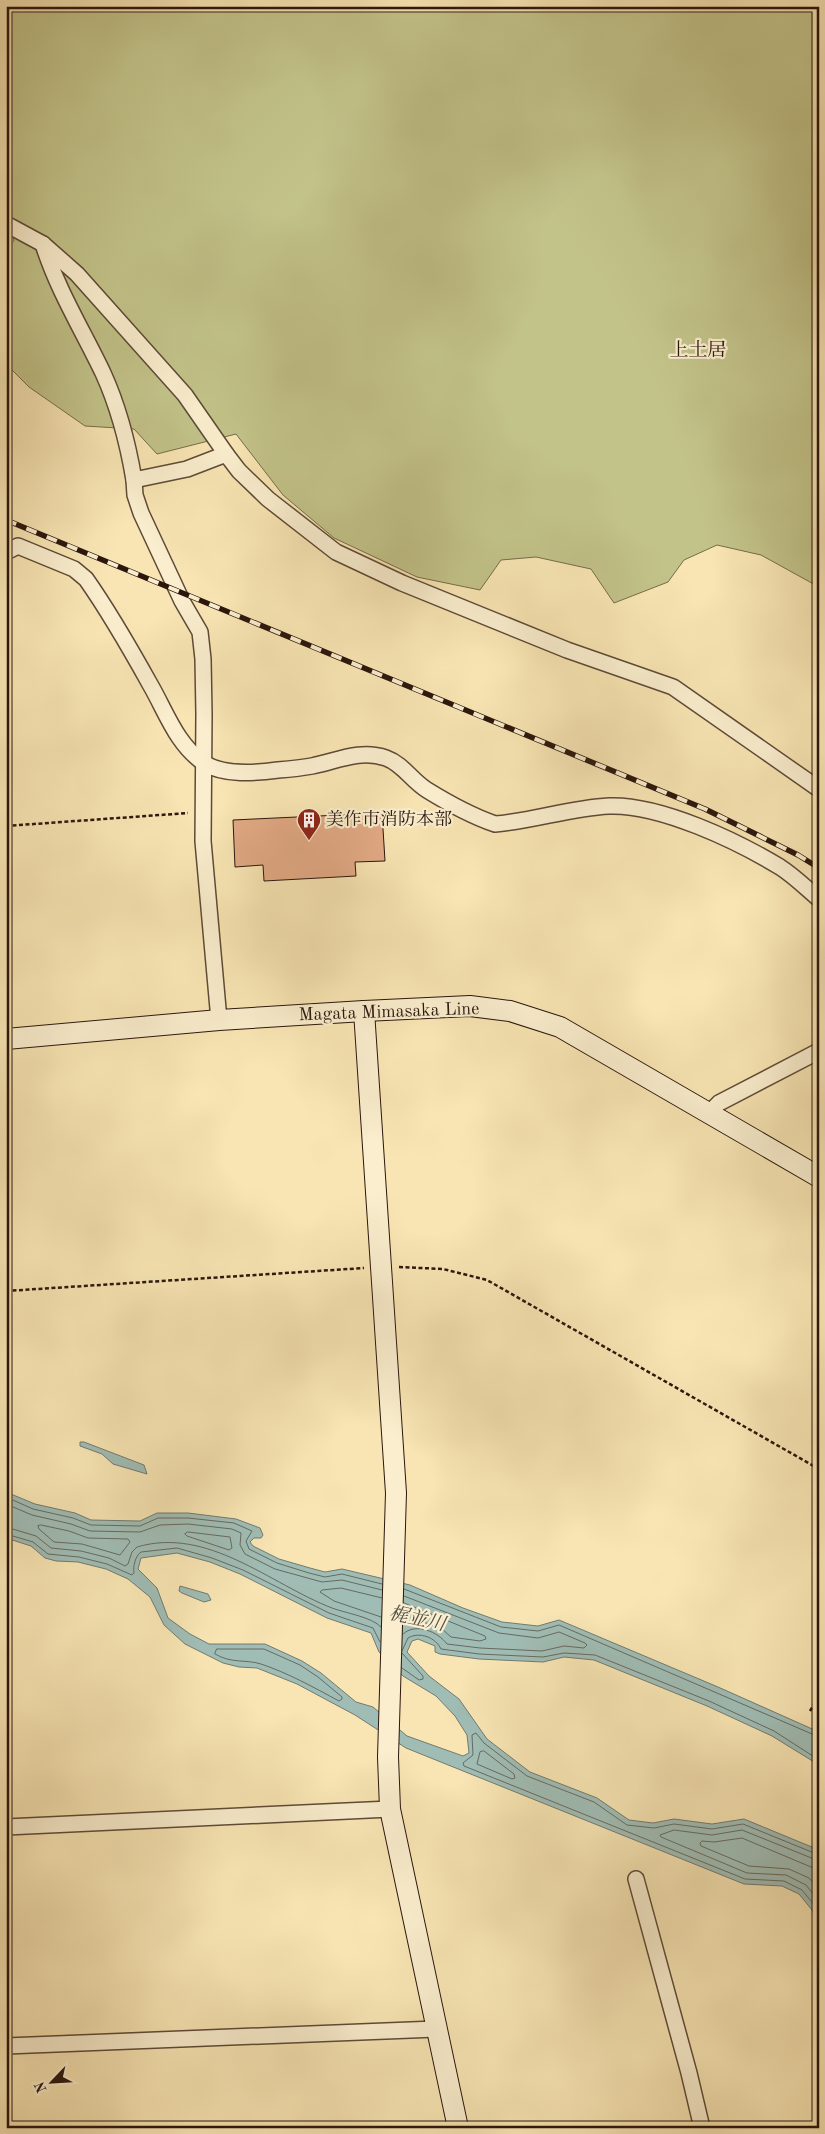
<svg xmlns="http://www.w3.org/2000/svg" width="825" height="2134" font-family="'Old Standard TT','Noto Serif JP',serif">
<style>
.green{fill:#c2c389;stroke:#766c4b}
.water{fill:#a0bdb5;stroke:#717a72;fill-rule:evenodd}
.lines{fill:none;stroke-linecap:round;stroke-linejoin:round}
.shore{stroke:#666a61;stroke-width:1}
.building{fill:#e2aa86;stroke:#2b160d}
.street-casing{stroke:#5e4a36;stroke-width:18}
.secondary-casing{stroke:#2b160d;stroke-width:22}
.path{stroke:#2b160d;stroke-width:2.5;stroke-dasharray:4 2.5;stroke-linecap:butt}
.street{stroke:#faeece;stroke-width:15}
.secondary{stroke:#faeece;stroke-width:20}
.rail-casing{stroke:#2b160d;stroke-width:5.5}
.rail{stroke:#faeece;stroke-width:4;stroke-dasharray:11;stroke-linecap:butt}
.labels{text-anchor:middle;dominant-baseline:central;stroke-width:4.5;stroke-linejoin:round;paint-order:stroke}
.poi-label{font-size:18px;fill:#2b160d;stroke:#faeece;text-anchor:start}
.street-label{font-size:18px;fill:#2b160d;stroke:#faeece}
.neighbourhood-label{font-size:19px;fill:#2b160d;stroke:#faeece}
.water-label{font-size:19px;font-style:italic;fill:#545048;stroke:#faeece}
</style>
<rect width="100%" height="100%" fill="#f8e5b3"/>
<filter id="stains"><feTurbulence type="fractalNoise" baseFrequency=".004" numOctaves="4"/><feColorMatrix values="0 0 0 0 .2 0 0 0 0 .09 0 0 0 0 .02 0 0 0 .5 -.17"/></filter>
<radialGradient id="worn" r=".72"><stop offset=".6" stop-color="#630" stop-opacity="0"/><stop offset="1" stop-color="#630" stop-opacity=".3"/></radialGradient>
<polygon class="green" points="6,6 819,6 819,587 761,555 717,545 684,560 668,582 614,603 591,569 536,557 501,560 480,590 417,577 334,538 283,495 236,434 157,454 134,429 85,426 29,387 6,364 6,246 14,241 6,204"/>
<g class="water">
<polygon points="80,1442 84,1442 144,1465 147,1474 113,1464 102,1454 80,1446"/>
<path d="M6,1492l29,12 40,9 16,7 49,1 17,-8h31l48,6 24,9 3,7 -2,3h-7l-4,4 3,4 26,13 31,9 15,4 17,-3 68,16 53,23 39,14 36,4 21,-6 159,67 101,45v33l-47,-29 -65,-30 -113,-46 -30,-3 -21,5 -64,-3 -39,-5 -5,-2v-6l-17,-7 -6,2 -5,11 22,24 30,23 28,40 43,33 67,26 32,22 24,3 21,-4 38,5 32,-5 75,31v79l-7,-19 -13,-16 -17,-8 -38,-2 -338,-136 -51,-33 -58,-31 -40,-16 -18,-1 -16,-4 -38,-19 -21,-19 -14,-28 -22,-18 -22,-10 -28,-7 -22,-1 -11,-3 -14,-12 -25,-8zM177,1553l33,9 30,12 87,44 44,15 8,19 24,24 33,20 19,20 12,19 2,18 -6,3 -56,-20 -34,-29 -17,-5 -35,-29 -19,-12 -37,-17h-56l-19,-10 -22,-16 -11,-30 -19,-19 3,-11z"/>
<polygon points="180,1586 208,1594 211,1600 204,1602 182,1593 179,1591"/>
</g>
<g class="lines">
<g class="shore">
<polyline points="6,1497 33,1509 73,1518 91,1525 140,1526 158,1518 188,1518 234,1523 252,1531 246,1541 249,1549 277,1563 309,1573 325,1577 342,1574 382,1584"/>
<polyline points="6,1504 32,1515 71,1524 90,1531 140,1532 160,1525 188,1524 232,1529 241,1533 240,1545 245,1554 275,1569 322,1582 342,1580 382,1590"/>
<polygon points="41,1525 69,1531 88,1538 128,1539 130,1542 120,1555 82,1544 54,1542 39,1529 38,1526"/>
<path d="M6,1527l30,9 15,12 30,3 28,7 16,8 3,-2 4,-12 5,-5c71,-21 133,37 195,61 13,5 40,9 49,19"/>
<polygon points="188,1532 230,1537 232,1548 229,1550 187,1536 185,1534"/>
<path d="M6,1534l27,8 15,12 31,3 28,7 25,11 2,-2c-1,-6 1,-17 7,-21l36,-4 35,10 31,12 86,43 44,15 7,14"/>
<polyline points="404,1589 501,1627 538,1631 559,1625 819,1737"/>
<polyline points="381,1617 334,1601 320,1592 322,1590 341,1588 382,1598"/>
<polyline points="403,1624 421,1621 442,1629 451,1637 480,1641 486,1639 485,1636 404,1603"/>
<path d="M403,1634c13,-12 35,-2 44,10l33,4 62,3 22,-5 20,2 3,-3 -2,-2 -26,-11 -21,6 -39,-5 -95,-37"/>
<path d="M217,1649h47l36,16 18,12 24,20v2l-3,2c-26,-14 -51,-28 -78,-37 -16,-5 -29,0 -46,-10z"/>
<path d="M402,1651l6,-13c12,-7 28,0 33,11l38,5 64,3 21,-4 31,2 114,46 65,30 45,29"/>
<polyline points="402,1668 419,1680 423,1679 423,1676 402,1653"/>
<polygon points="484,1751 514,1774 515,1778 512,1779 477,1764 480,1752"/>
<polyline points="819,1855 743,1824 712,1829 674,1824 654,1828 627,1825 594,1802 527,1776 484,1743 476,1733 472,1735 473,1755 463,1763 464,1766 745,1879 784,1881 802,1890 816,1907 819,1915"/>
<polyline points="819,1861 742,1830 712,1835 674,1830 660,1835 661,1837 747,1873 786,1875 806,1885 819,1901"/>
<polyline points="819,1868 811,1867 742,1838 714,1842 702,1841 700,1843 701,1846 749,1866 789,1869 809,1878 819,1889"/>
</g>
</g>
<polygon class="building" points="382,813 385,861 355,862 356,876 264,881 263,865 235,867 233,820"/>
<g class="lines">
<g class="street-casing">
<g id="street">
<polyline points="6,224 43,244 77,274 185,395 226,454"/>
<path d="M43,244c14,45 40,87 60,129 16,35 25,71 31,107l53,-11 39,-15 13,17 29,28 68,53 66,31 165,67 106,37 146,102"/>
<polyline points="134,480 135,495 141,513 182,601 200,632 203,659 204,714 203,841 219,1020"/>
<path d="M6,552l12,-6 56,23 12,10c24,34 45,71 65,107 15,26 26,59 53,77 20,13 52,10 74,7 12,-1 23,-2 34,-4 25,-5 48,-17 74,-8 17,6 26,23 41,32 21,13 45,26 68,34 38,-3 75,-16 114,-18 51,-2 128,35 171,61 14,9 26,21 39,32"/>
<polyline points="709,1113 719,1103 819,1051"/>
<polyline points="6,1827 390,1809"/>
<polyline points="636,1879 689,2073 702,2128"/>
<polyline points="6,2046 436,2029"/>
</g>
</g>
<g class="secondary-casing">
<g id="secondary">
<polyline points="364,1011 396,1493 388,1757 390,1809 458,2128"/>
<polyline points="6,1039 219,1020 364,1011 470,1006 510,1011 560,1027 819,1177"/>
</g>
</g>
<g class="path">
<polyline points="6,826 188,813"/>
<polyline points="399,1267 443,1269 487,1280 819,1469"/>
<polyline points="6,1291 364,1268"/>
<polyline points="810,1711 819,1696"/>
</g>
<use href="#street" class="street"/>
<use href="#secondary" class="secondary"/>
<g class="rail-casing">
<polyline id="rail" points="6,520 705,809 798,855 819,868"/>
</g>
<use href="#rail" class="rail"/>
</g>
<defs>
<g id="building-pin" transform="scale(1.25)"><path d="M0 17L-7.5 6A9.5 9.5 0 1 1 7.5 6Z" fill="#8f2418" stroke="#faeece"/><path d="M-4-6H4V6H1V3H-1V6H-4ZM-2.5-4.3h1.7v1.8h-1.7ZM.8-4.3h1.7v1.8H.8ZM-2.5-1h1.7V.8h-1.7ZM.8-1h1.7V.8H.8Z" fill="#fff"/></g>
</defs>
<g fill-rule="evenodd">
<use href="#building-pin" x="309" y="820"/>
</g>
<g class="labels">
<g class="poi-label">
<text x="326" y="820">美作市消防本部</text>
</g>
<g class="street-label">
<text transform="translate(389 1012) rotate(-2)">Magata Mimasaka Line</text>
</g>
<g class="neighbourhood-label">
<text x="698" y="351">上土居</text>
</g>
<g class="water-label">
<text transform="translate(417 1620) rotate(12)">梶並川</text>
</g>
</g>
<rect width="825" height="2134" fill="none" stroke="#f8e5b3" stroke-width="25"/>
<rect x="8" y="8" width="810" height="2119" fill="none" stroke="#2b160d" stroke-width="2.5"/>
<rect x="12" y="12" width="800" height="2109" fill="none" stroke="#2b160d"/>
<g transform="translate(52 2082) rotate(245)" stroke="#faeece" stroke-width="4" paint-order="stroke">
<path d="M0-4L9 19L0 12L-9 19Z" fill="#2b160d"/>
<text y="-8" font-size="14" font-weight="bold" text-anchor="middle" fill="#2b160d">N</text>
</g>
<rect width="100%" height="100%" filter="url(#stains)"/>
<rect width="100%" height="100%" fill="url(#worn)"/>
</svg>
